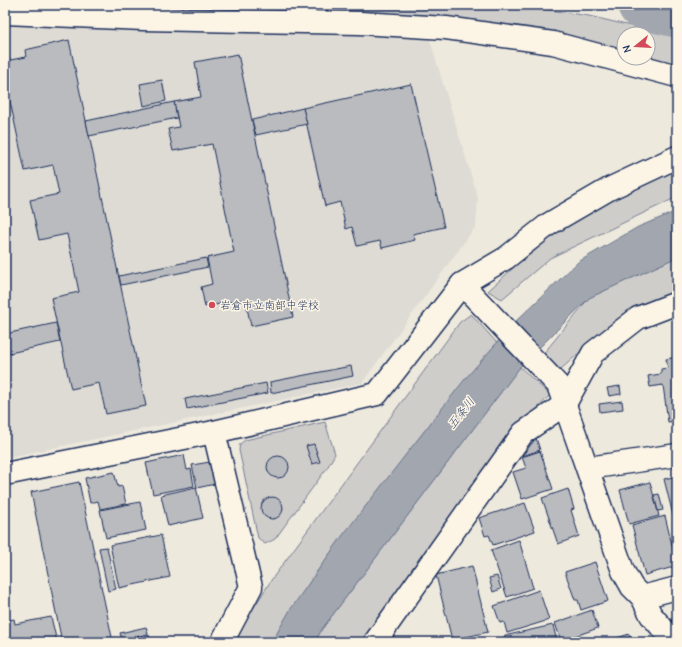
<svg xmlns="http://www.w3.org/2000/svg" width="682" height="647" font-family="'Comic Neue','Klee One',sans-serif">
<style>
.built{fill:#dedbd4}
.green{fill:#cfcdca;stroke:#757e94}
.water{fill:#a2a7af;stroke:#6c778f}
.lines{fill:none;stroke-linecap:round;stroke-linejoin:round}
.river{stroke:#a2a7af;stroke-width:49}
.building{fill:#babbbe;stroke:#1b2f5e}
.minor-casing{stroke:#1b2f5e;stroke-width:25}
.minor{stroke:#fcf5e5;stroke-width:22}
.poi-dot{fill:#d1495b;stroke:#fcf5e5;stroke-width:1.5}
.labels{text-anchor:middle;dominant-baseline:central;stroke-width:3;stroke-linejoin:round;paint-order:stroke}
.poi-label{font-size:11px;fill:#1b2f5e;stroke:#fcf5e5;text-anchor:start}
.water-label{font-size:12px;font-style:italic;fill:#445376;stroke:#fcf5e5}
</style>
<rect width="100%" height="100%" fill="#eee9dd"/>
<filter id="ink" filterUnits="userSpaceOnUse"><feTurbulence type="fractalNoise" baseFrequency=".025" numOctaves="2"/><feDisplacementMap in="SourceGraphic" scale="8" xChannelSelector="R" yChannelSelector="G"/><feConvolveMatrix kernelMatrix="1 2 1 2 8 2 1 2 1" color-interpolation-filters="sRGB"/></filter>
<g filter="url(#ink)">
<polygon class="built" points="5,25 380,34 429,37 478,198 476,226 362,383 5,458"/>
<g class="green">
<polygon points="5,5 517,5 589,16 677,37 677,68 648,58 648,34 624,34 624,57 579,48"/>
<polygon points="677,167 677,197 550,258 502,299 488,291 545,239 599,203"/>
<polygon points="677,257 677,293 643,307 607,328 560,370 544,353 589,298"/>
<path d="M471,314l26,29c-38,43 -73,88 -108,134 -42,53 -84,106 -117,165h-40l40,-63 188,-257z"/>
<path d="M520,367l30,28c-69,72 -126,160 -185,241l11,6h-61l7,-13z"/>
<polygon points="325,422 335,454 327,468 275,539 265,544 258,538 239,450 240,444 245,440"/>
</g>
<polygon class="water" points="677,211 677,257 589,298 520,367 322,629 315,642 272,642 290,610 343,535 465,379 516,321 578,262 638,227"/>
<g class="lines">
<polyline class="river" points="642,5 677,13"/>
</g>
<g class="building">
<polygon points="69,40 146,406 106,414 99,383 71,389 51,298 79,292 67,234 39,240 30,200 59,194 53,165 25,171 5,78 5,61 26,57 25,50"/>
<polygon points="238,54 293,317 251,326 245,299 205,307 201,287 212,284 207,258 234,252 212,144 173,151 168,129 179,127 174,102 201,97 195,62"/>
<polygon points="162,80 166,101 144,106 140,84"/>
<polygon points="411,84 444,227 413,234 415,240 382,248 380,241 357,246 352,227 346,229 340,202 325,206 303,108"/>
<polygon points="174,102 177,118 89,136 86,121"/>
<polygon points="303,108 307,124 256,135 252,120"/>
<polygon points="206,258 208,267 121,285 119,276"/>
<polygon points="56,323 60,342 5,354 5,334"/>
<polygon points="677,357 677,430 676,421 668,422 663,385 650,387 648,376 661,374 661,369 668,368 666,359"/>
<polygon points="351,366 353,376 271,393 270,382"/>
<polygon points="266,383 268,393 187,409 185,399"/>
<polygon points="620,386 621,394 609,396 607,388"/>
<polygon points="622,401 623,409 600,412 599,404"/>
<polygon points="536,438 540,450 522,456"/>
<polygon points="314,444 320,462 312,464 306,446"/>
<polygon points="540,451 553,489 522,499 513,472 526,468 522,457"/>
<polygon points="184,455 187,470 191,469 194,486 153,494 146,463"/>
<circle cx="278" cy="467" r="11"/>
<polygon points="210,462 215,484 197,488 192,465"/>
<polygon points="114,472 118,487 122,486 126,504 100,509 98,501 90,503 85,478"/>
<polygon points="677,476 677,531 664,479"/>
<polygon points="79,482 113,642 62,642 31,492"/>
<polygon points="650,482 659,516 629,524 620,490"/>
<polygon points="196,487 203,518 168,526 161,495"/>
<polygon points="568,489 574,509 571,510 579,536 558,544 542,498"/>
<polygon points="659,494 663,510 658,511 654,495"/>
<circle cx="272" cy="508" r="11"/>
<polygon points="140,502 146,530 106,538 100,510"/>
<polygon points="525,503 535,531 493,545 489,535 485,536 479,518"/>
<polygon points="665,516 677,566 645,575 632,525"/>
<polygon points="161,535 170,577 119,588 110,545"/>
<polygon points="519,540 533,588 507,597 491,550"/>
<polygon points="107,547 116,589 108,591 99,548"/>
<polygon points="595,562 608,601 581,610 578,600 575,600 565,572"/>
<polygon points="472,566 488,632 452,640 436,575"/>
<polygon points="497,576 501,589 493,592 489,578"/>
<polygon points="539,590 549,620 507,633 504,622 500,623 494,606"/>
<polygon points="592,610 598,628 561,641 555,623"/>
<polygon points="51,617 57,642 5,642 5,621 14,619 15,624"/>
<polygon points="553,625 557,642 506,642 504,636"/>
<polygon points="146,627 148,634 122,640 120,633"/>
<polygon points="629,634 632,642 605,642"/>
<polygon points="149,635 150,642 122,642 122,641"/>
</g>
<g class="lines">
<g class="minor-casing">
<g id="minor">
<polyline points="5,13 144,19 360,23 446,28 553,43 677,76"/>
<polyline points="462,284 558,385 623,571 632,587 642,597 651,615 670,637 671,642"/>
<polyline points="214,432 251,587 222,642"/>
<polyline points="588,468 677,455"/>
<polyline points="5,474 214,432 377,394 462,284 506,258 549,224 609,189 677,157"/>
<polyline points="642,597 677,588"/>
<polyline points="375,642 523,433 565,404 593,353 638,318 677,303"/>
</g>
</g>
<use href="#minor" class="minor"/>
</g>
</g>
<circle class="poi-dot" cx="212" cy="305" r="4"/>
<g class="labels">
<g class="poi-label">
<text x="220" y="305">岩倉市立南部中学校</text>
</g>
<g class="water-label">
<text transform="translate(461 413) rotate(-52)">五条川</text>
</g>
</g>
<rect width="682" height="647" fill="none" stroke="#fcf5e5" stroke-width="20"/>
<rect x="10" y="10" width="662" height="627" fill="none" stroke="#1b2f5e" stroke-width="1.5" filter="url(#ink)"/>
<g transform="translate(636 46) rotate(252)"><circle r="19" fill="#fcf5e5" stroke="#a2a6af"/>
<path d="M0-3L7 15L0 10L-7 15Z" fill="#d1495b"/>
<text y="-6" font-size="11" font-weight="bold" text-anchor="middle" fill="#1b2f5e">N</text>
</g>
</svg>
